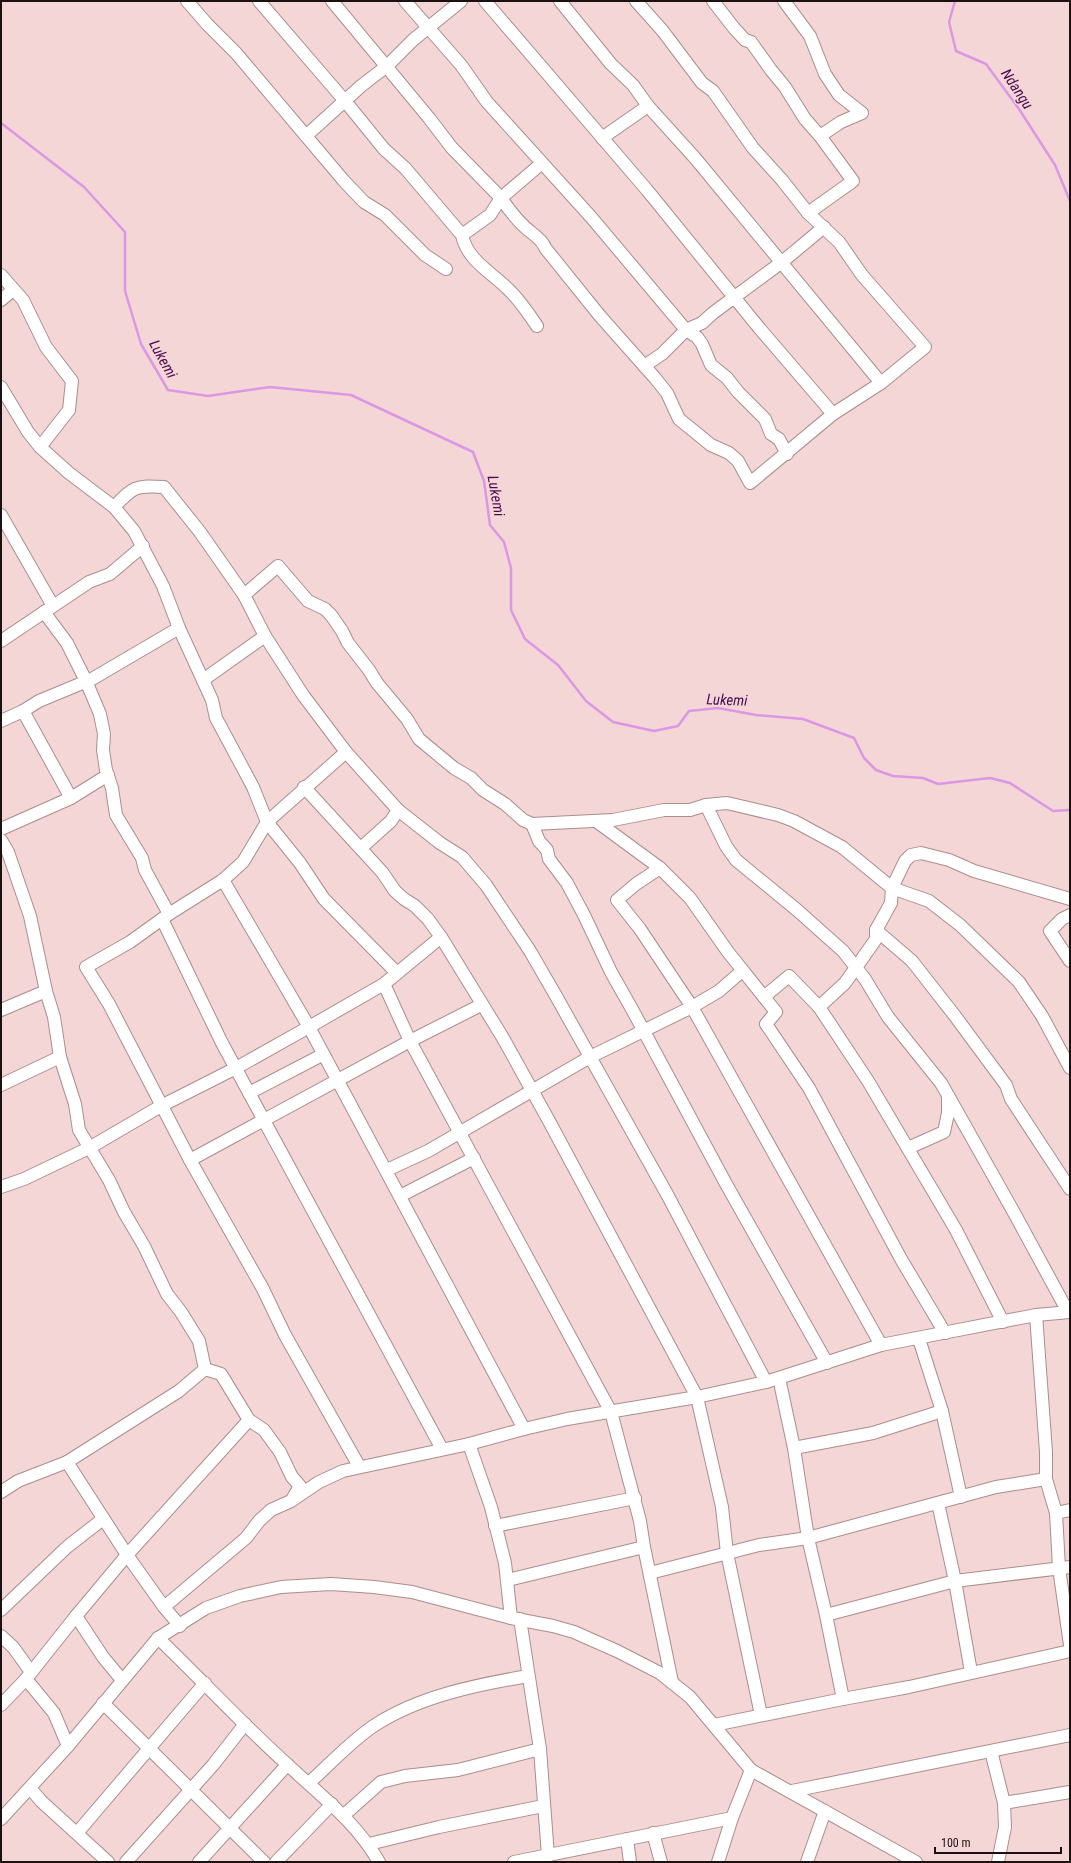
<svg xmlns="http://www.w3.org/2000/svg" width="1071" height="1863" font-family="'Roboto Condensed',sans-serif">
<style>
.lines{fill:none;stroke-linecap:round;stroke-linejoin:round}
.stream{stroke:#db97e4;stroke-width:2.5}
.minor-casing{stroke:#aa8d8d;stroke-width:14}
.minor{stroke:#fff;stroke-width:12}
.labels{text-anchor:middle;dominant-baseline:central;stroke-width:3;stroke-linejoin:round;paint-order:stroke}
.water-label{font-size:15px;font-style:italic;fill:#4a0a52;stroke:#f5d6d6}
</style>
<rect width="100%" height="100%" fill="#f5d6d6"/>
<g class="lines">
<g class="stream">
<polyline points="955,1 949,22 956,51 986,64 1019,109 1055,165 1070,201"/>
<polyline points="1,123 84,187 125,232 125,291 141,344 168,390 208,396 270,387 351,395 473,452 484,481 490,525 504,542 511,568 511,610 525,639 558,665 586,701 613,722 654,731 678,726 689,711 718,708 756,715 803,719 854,738 864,758 876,770 893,776 923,778 938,784 990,778 1010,783 1053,811 1070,810"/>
</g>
<g class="minor-casing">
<g id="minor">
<polyline points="187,1 207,24 236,53 344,181 364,202 385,215 425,255 446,269"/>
<path d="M259,1l86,100 39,48 21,19 57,67c5,26 31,38 48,56 10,10 19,23 27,35"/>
<path d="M332,1l97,117 23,30 49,50c8,12 19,26 31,35 7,6 10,8 14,16l54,67 55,62 12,15 12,26 32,26 18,8 9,8 12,22 83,-69 48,-31 44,-36 -63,-72 -23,-33 -31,-29 -26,-33 -29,-32 -40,-57 -11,-8 -40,-53 -26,-29"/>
<polyline points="405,1 461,65 487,102 591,217 686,330 697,337 702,344 711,365 727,378 738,392 765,419 771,434 779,439 787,454"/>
<polyline points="485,1 647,190 760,329 833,414"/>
<polyline points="560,1 611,64 633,85 648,106 695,158 881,383"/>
<polyline points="713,1 734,28 745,40 751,42 771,70 785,87 805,119 820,136 853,181 808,213"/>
<polyline points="784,1 810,36 825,74 839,95 862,113 841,122 820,136"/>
<polyline points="307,135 361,86 387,66 413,40 461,1"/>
<polyline points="602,138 648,106"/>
<polyline points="462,235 490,215 501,198 542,163"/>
<polyline points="1,275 23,300 46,347 72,381 69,410 40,447"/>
<polyline points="1,300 13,290"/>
<polyline points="644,366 662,354 686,330 702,323 713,313 782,262 824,227"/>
<polyline points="1,387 28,432 40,447 69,473 114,507 134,531 163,586 179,628 212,700 216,718 253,787 267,822 300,863 324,899 397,973"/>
<path d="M114,507c19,-20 21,-22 50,-20l36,45 44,63 21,41 38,59 43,57 52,58 42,33 22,14 24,28 44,66 26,45 112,200 98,186"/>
<polyline points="1,515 53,606"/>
<polyline points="244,595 278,566 308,601 325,609 331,615 342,631 348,643 369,670 377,683 407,719 419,739 454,768 471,778 483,790 505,804 523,820 532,824 613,820 664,810 690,810 706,805 727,803 778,815 794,821 842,847 892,888 929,901 960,925 1019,982 1042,1016 1070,1068"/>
<polyline points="44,612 67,643 86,681 100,714 104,734 103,750 106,770 112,788 116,815 142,858 145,870 169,914"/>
<polyline points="1,641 89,582 110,574 143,546"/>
<polyline points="203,680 265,636"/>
<polyline points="23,711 71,798"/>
<polyline points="1,721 23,711 39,701 92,679 179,628"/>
<polyline points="346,752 267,822 243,862 223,880 169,914 130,942 86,967 109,1004 190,1160 263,1289 285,1335 359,1466"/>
<polyline points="304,787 382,872 395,891 404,899 415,906 428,919 441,937 503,1038 549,1121 697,1397 722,1507 727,1553 761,1715"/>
<polyline points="706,805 726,846 736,860 797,910 843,951 865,979 888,1017 941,1083 1012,1209 1068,1312"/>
<polyline points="596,821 660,868 690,898 728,952 776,1012 766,1024 809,1088 901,1259 945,1333"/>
<polyline points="532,824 539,841 547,850 549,859 567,883 584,915 611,972 633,1011 725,1182 827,1363"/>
<polyline points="1,829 71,798 108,775"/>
<polyline points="1,840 8,852 30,916 46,991 54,1017 60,1057 75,1104 79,1130 109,1180 124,1212 144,1246 167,1294 181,1312 199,1341 205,1369 221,1374 249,1420 264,1430 280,1452 292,1477 300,1486 293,1498"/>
<polyline points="361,848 391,821 398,810"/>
<polyline points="660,868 636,884 617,900 640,929 692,1007 881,1345"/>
<polyline points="223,880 309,1027 524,1429"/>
<polyline points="1070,915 1062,919 1050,931 1070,961"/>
<polyline points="162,919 222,1043 442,1449"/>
<polyline points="876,930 912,961 955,1016 1006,1085 1011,1099 1070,1189"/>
<polyline points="384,984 410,1041 611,1412 640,1521 644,1547 672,1682"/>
<polyline points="764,997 789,976 819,1007 868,1081 956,1230 1003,1322"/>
<polyline points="819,1007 845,983 876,939 876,930 891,903 892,888 905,861 911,855 921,853 949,860 974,871 1070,899"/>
<polyline points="1,1010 46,991"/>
<polyline points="1,1085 60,1057"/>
<polyline points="249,1093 322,1055"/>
<polyline points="908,1148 944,1132 948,1113 948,1099"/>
<polyline points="190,1160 410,1041 481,1005"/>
<polyline points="387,1170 428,1151 590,1057 692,1007 719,991 742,971"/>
<polyline points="1,1187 24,1179 89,1148 161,1106 236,1068 309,1027 384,984 441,937"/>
<polyline points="400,1196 474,1158"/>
<polyline points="1036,1315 1046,1452 1046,1479 1056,1513 1059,1568 1070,1645"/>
<polyline points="919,1339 942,1411 961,1497"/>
<polyline points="779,1378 794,1448 808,1538 826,1615 843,1699"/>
<polyline points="469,1444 491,1507 505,1563 511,1618"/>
<polyline points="794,1448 873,1433 942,1411"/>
<polyline points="67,1462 127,1555 164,1607 180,1626"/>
<polyline points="1,1492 18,1481 67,1462 179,1391 205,1369"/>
<polyline points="938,1503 955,1581 971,1672"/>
<polyline points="1056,1513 1070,1510"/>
<polyline points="495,1526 635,1498"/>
<polyline points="650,1573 759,1545 808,1538 996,1487 1046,1479"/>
<polyline points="508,1580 644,1547"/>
<polyline points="164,1607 246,1538 259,1521 271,1510 291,1501 319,1482 343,1471 469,1444 524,1429 567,1419 697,1397 766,1382 881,1345 1036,1315 1070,1312"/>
<polyline points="1,1610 67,1547 103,1519"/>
<polyline points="826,1615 955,1581 1070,1567"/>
<polyline points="76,1616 103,1657 122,1680"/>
<polyline points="520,1619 540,1749 548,1856"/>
<polyline points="1,1636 13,1647 31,1672"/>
<path d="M158,1638c44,42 85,87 130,127 33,31 68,57 91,97"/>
<polyline points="26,1679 54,1713 68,1746"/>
<polyline points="103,1703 264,1862"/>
<polyline points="1,1705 26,1679 76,1616 127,1555 249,1420"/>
<polyline points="714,1725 843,1699 909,1687 1070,1651"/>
<polyline points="991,1751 1004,1803 1005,1827 998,1862"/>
<path d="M309,1783c21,-19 43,-43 66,-58 45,-29 101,-40 153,-49"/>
<polyline points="30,1788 41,1801 108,1862"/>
<polyline points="792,1791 1070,1735"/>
<polyline points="1004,1803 1070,1792"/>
<polyline points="344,1815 381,1782 405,1776 458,1770 540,1749"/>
<polyline points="1,1819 68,1746 158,1638 206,1608 240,1596 281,1587 331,1584 374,1587 412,1592 511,1618 553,1626 574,1632 617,1651 660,1673 690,1697 751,1770 916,1862"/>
<polyline points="77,1833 205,1683"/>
<polyline points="653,1833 661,1862"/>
<polyline points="627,1839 630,1862"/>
<polyline points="369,1844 439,1827 543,1806"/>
<polyline points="126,1862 213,1765 245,1724"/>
<polyline points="199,1862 287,1765"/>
<polyline points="276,1862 332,1804"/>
<polyline points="514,1862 732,1818"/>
<polyline points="718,1862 732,1818 751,1770"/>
<polyline points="807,1862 825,1811"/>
</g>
</g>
<use href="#minor" class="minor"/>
</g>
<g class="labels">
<g class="water-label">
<text transform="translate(1017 89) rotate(56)">Ndangu</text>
<text transform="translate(163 359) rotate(61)">Lukemi</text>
<text transform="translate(496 496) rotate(80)">Lukemi</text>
<text transform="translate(727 700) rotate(2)">Lukemi</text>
</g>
</g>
<rect width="1071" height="1863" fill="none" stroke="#1b1111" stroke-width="4"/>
<path d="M935 1847v6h126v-6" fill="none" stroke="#1b1111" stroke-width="2"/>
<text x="941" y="1847" font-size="12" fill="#1b1111" stroke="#f5d6d6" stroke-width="3" paint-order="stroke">100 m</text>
</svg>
